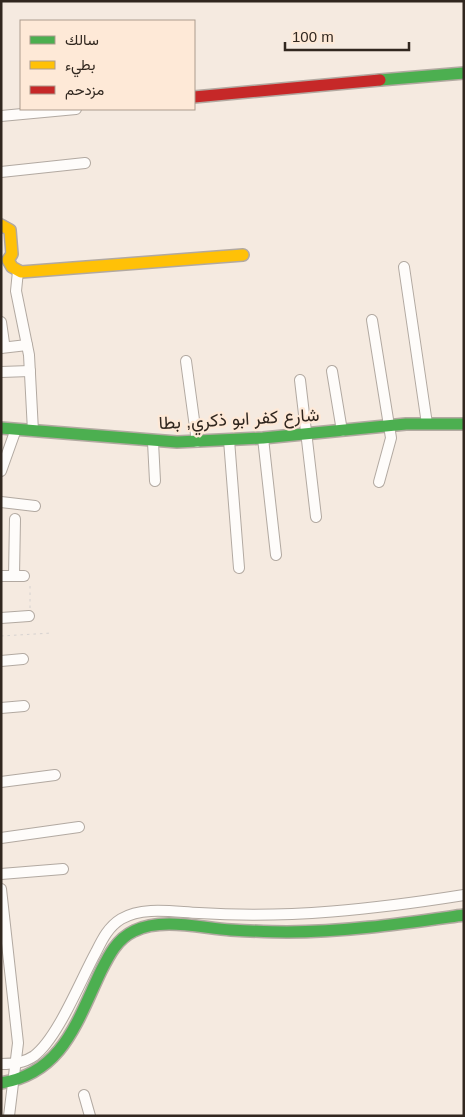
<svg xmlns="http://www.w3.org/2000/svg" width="465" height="1117" font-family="Arial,Vazirmatn,sans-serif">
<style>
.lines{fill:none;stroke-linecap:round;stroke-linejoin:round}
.street-casing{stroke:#b2a9a1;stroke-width:12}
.fast-casing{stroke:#b2a9a1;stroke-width:14}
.slow-casing{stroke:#b2a9a1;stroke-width:14}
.jam-casing{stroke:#b2a9a1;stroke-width:14}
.path{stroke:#d6d2d0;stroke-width:1;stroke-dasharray:2.5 4;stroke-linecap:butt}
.street{stroke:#fefcfa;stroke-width:10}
.fast{stroke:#4caf50;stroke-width:11}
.slow{stroke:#ffc107;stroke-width:11}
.jam{stroke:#c62828;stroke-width:11}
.labels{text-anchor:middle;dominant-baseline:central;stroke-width:4.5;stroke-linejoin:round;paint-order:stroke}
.street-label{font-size:18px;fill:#31271f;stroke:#fee9d7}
</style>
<rect width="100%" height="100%" fill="#f5eae0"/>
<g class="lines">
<g class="street-casing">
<g id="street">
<polyline points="1,116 76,109"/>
<polyline points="1,172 85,163"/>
<polyline points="404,267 427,424"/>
<polyline points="18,271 16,291 29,355 33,431"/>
<polyline points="372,320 391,438 379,482"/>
<polyline points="1,322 4,343 1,348"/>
<polyline points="1,348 27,345"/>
<polyline points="186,361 197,442"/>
<polyline points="332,371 342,431"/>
<polyline points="1,372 30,371"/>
<polyline points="300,380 316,517"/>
<polyline points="263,438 276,555"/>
<polyline points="229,440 239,568"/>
<polyline points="153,442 155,481"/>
<polyline points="1,471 16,429"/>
<polyline points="1,502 35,506"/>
<polyline points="1,576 24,576"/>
<polyline points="14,576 15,519"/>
<polyline points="1,618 29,616"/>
<polyline points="1,661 23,659"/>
<polyline points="1,708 24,706"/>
<polyline points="1,782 55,775"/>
<polyline points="1,838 79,827"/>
<polyline points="1,874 63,869"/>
<polyline points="1,889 18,1043 9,1116"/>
<path d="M1,1064c12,0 23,-1 33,-8 24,-18 47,-77 62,-104 6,-12 12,-25 25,-33 22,-13 53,-7 78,-6 89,6 177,-4 265,-18"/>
<polyline points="84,1095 90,1116"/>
</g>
</g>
<g class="fast-casing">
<g id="fast">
<polyline points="380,80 464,73"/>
<polyline points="1,428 177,442 263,438 406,424 464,424"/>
<path d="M1,1083c62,-10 76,-62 100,-112 8,-16 16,-32 33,-40 28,-14 67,-3 97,-1 19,1 38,2 56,2 60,0 119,-9 177,-17"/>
</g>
</g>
<g class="slow-casing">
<polyline id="slow" points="1,225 10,230 12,254 8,260 12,267 21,272 243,255"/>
</g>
<g class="jam-casing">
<polyline id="jam" points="194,97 380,80"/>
</g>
<g class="path">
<polyline points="30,608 30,584"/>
<polyline points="1,636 52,633"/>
</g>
<use href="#street" class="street"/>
<use href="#fast" class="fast"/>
<use href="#slow" class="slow"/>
<use href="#jam" class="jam"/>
</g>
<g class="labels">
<g class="street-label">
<text transform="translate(239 419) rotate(-3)">شارع كفر ابو ذكري, بطا</text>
</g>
</g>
<rect width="465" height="1117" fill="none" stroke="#31271f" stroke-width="5"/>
<rect x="20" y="20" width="175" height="90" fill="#fee9d7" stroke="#ac9b8d"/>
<rect x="30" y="36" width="25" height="8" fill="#4caf50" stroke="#ac9b8d"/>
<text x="65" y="45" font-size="15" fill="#31271f">سالك</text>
<rect x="30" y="61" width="25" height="8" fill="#ffc107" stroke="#ac9b8d"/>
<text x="65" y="70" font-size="15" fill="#31271f">بطيء</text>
<rect x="30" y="86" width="25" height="8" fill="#c62828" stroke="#ac9b8d"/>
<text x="65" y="95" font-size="15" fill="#31271f">مزدحم</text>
<path d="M285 42v8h124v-8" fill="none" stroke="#31271f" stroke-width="2.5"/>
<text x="292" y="42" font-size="15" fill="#31271f" stroke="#fee9d7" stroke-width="4" paint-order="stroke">100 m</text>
</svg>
